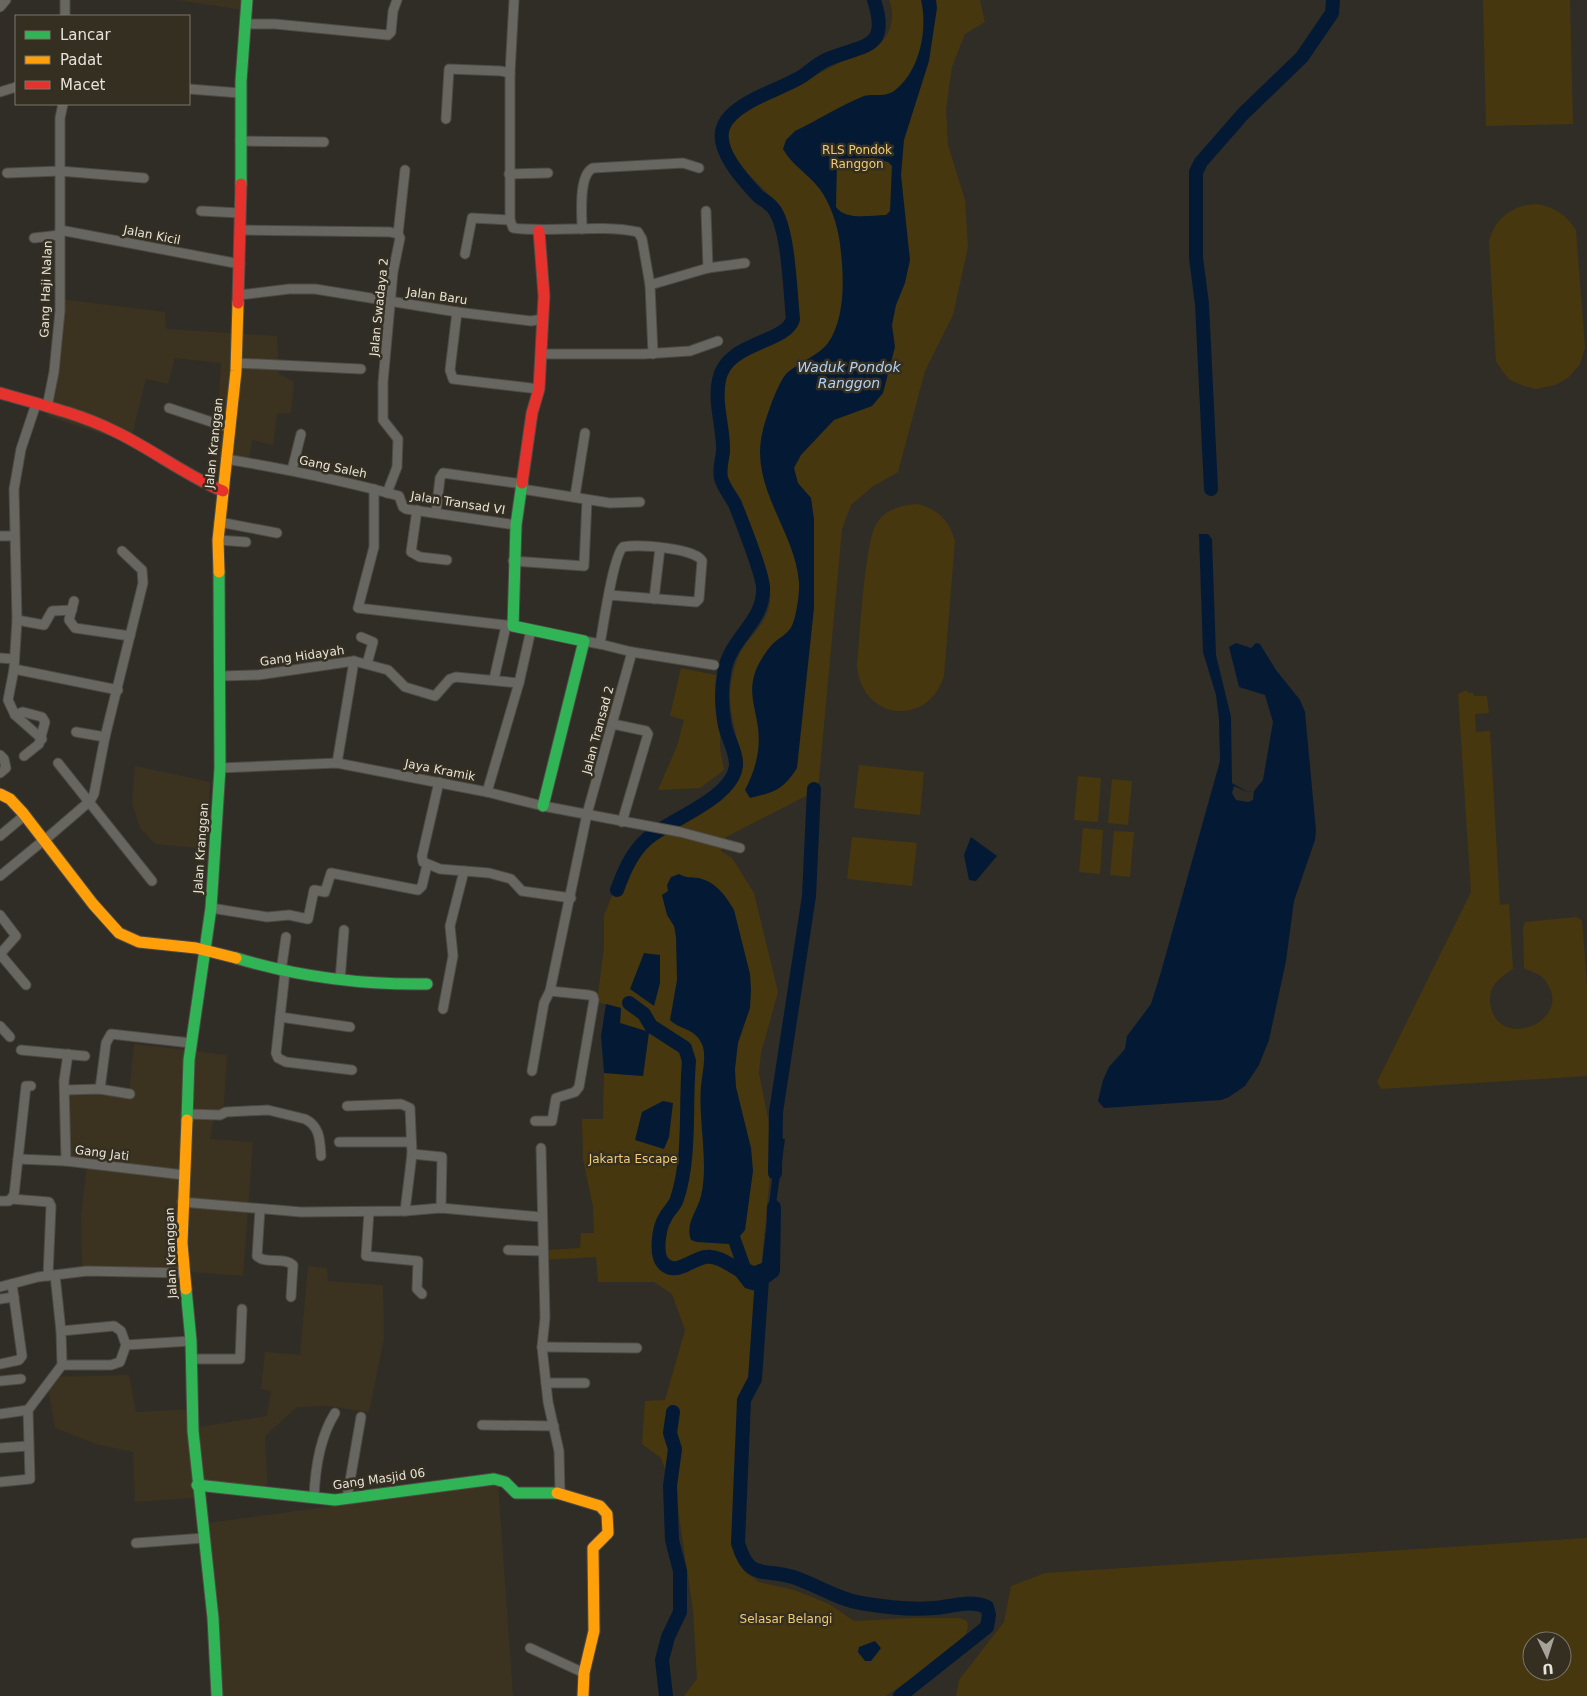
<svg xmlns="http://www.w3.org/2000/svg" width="1587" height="1696" font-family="'DejaVu Sans',sans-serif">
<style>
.built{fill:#3b3320}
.green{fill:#46370f;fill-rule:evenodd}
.water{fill:#041a34;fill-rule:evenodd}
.pier{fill:#302d26}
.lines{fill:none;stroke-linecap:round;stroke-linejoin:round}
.river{stroke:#041a34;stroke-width:14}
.street-casing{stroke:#4d4a44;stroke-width:11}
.fast-casing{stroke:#4d4a44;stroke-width:13}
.slow-casing{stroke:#4d4a44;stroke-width:13}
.jam-casing{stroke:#4d4a44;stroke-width:13}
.street{stroke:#686660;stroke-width:9}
.fast{stroke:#30b455;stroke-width:11}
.slow{stroke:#ff9f0a;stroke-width:11}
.jam{stroke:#e5322d;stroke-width:11}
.labels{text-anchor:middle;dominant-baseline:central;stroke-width:5;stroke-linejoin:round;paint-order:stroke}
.park-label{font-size:12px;fill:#eecb75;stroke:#352f21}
.street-label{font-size:12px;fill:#e7e3da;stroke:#352f21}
.water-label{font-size:14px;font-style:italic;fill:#acd0f8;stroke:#352f21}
</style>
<rect width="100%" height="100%" fill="#302d26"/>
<g class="built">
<polygon points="177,0 244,0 243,10"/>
<polygon points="60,299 165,312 166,329 277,336 279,374 294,382 291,413 277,414 273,445 252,440 249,465 215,462 221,363 175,358 168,384 146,379 130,443 47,416 59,337"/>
<polygon points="135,766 210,782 207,849 155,844 140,828 132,803"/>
<polygon points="134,1044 227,1055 223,1119 213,1120 210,1139 253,1142 243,1276 127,1267 82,1267 81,1216 87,1164 68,1162 65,1089 129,1096"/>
<polygon points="308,1266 327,1268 328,1281 383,1285 384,1339 369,1412 328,1406 297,1407 265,1436 268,1495 204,1487 204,1497 135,1502 133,1452 96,1444 55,1428 46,1377 129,1375 136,1412 197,1409 199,1427 267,1416 271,1391 261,1389 265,1352 300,1355"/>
<polygon points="498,1484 513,1696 221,1696 208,1523"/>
</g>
<g class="green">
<path d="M889,0h91l5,22 -20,12 -13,33 -6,42 2,36 17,55 3,47 -15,68 -28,56 -27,101 -26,15 -21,18 -9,24 -24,261 -92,47 -5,14 11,7 22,35 24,99 -17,61 -2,20 11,55 2,24 -13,140 2,8 -1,18 -25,228 9,25 15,11 35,8 35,14 25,17 59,-3h47l7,3 1,6 -5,16 -77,53h-202l13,-17 -4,-69 -16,-108 -16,-44 -19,-14 3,-43 20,-1 20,-70 -13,-36 -18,-12h-56l-2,-25 -51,3 -1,-10 36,-2 1,-15h13l-1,-26 -10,-48 -1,-40h21l1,-46 39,3 6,-44 -29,-9 1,-15 -24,-6 7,-54v-33l11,-26 7,1 9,-26 18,-22 81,-54c23,-35 -6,-68 1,-104 2,-11 5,-26 12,-36 12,-18 29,-30 27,-55 -2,-29 -32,-85 -45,-113l-2,-8 4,-24 -5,-65 4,-14 41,-28 18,-6 8,-6 3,-10c-2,-30 0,-88 -16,-112 -13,-18 -67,-57 -48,-84 10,-13 40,-24 56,-32 20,-11 39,-23 60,-32 9,-5 26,-9 34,-17 10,-11 13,-29 7,-42z"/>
<polygon points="1483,0 1570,0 1573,124 1486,126"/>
<path d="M1536,204c19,3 29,10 40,26l9,118 -5,16 -12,14 -13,7 -19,4 -12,-3 -14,-6 -7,-8 -7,-11 -7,-120c6,-23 24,-36 47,-37z"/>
<path d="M917,504c21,5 32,16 38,37l-11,135c-16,51 -81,45 -87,-9 3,-28 7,-125 20,-144 9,-14 24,-18 40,-19z"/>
<polygon points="681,668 720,676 720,748 724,770 700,788 658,790 677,746 684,720 670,716"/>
<path d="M1467,690l1,3h5l1,3h13l2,17 -14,1 1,18 14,-1 10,174 9,-1 4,65c-12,8 -24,16 -23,32 4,54 89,20 54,-22 -5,-6 -13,-7 -20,-11l-1,-40 2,-6 51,-5 6,3 5,64v92l-206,13 -4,-7 94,-190 -13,-198z"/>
<polygon points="859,765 924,772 920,815 854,808"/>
<polygon points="1078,776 1101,778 1098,822 1074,820"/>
<polygon points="1112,779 1132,781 1128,825 1108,823"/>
<polygon points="1083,828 1103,830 1100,874 1079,872"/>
<polygon points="1114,831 1134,832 1130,877 1110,875"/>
<polygon points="852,837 917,843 912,886 847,879"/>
<path d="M1587,1538v158h-631l3,-16 45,-58 7,-36 34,-13zM1532,1641h30v30h-30z"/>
</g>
<g class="water">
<path d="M921,0h15l1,8 -8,53 -25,79 -3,35 9,85 -5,23 -9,22 -4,20 3,22 -12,46 -11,13 -38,14 -33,35 -7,13 4,15 13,15 3,21v89l-17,160c-14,22 -22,24 -47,30l-5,-8c10,-19 16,-40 13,-62 -2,-18 -10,-36 -3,-55 2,-8 10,-20 15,-26 5,-7 15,-11 20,-18 6,-7 10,-38 9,-47 -4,-52 -51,-96 -36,-152 3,-13 16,-51 25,-58 13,-11 30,-16 40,-29 18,-26 16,-68 12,-99 -2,-18 -10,-42 -21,-56 -11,-14 -27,-23 -36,-39l3,-9 9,-9c23,-11 46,-26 69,-35 10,-3 19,2 30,-5 26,-19 34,-62 27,-91zM874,158l14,4 4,4 -2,45 -4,4c-15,0 -40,6 -50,-8l1,-45 4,-3z"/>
<polygon points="1199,534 1208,534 1212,539 1216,655 1231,717 1232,783 1247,792 1254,791 1263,780 1273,722 1265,695 1239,687 1229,647 1236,643 1251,648 1256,643 1260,644 1276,670 1300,700 1305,712 1316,831 1315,840 1294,901 1286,961 1269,1040 1259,1065 1245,1086 1229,1097 1221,1100 1104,1108 1098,1101 1103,1080 1109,1067 1125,1049 1127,1036 1151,1004 1161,972 1220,761 1219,719 1216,695 1203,652"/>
<polygon points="971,837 997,856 976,881 969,880 964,855"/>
<path d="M679,874c7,4 12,3 20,4 17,4 26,17 35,32l16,64 1,16 -1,18 -12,35 -3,26 1,18 15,61 2,23 -8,59 -5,6 10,28 4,2 8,-3 15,-125 8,1 -18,131 -2,48h-5l1,-18 -2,-8 -14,-4 -14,-18 5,-6 -7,-20 -32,-2 -6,-2c-6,-17 6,-28 10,-44 8,-33 -3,-76 0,-110 1,-13 6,-30 1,-42 -7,-16 -22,-14 -32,-24l7,-40 -1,-43 -2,-11 -7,-11 -5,-20 6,-4 -1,-6 4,-8z"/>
<polygon points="644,953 660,955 660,983 654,1006 630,989"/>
<polygon points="606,1004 621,1008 620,1023 649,1032 643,1076 604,1073 601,1036"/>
<polygon points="663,1101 673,1103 669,1137 664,1149 635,1140 642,1112"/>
<polygon points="875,1641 881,1648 871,1661 865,1661 858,1652 859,1647"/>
</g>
<polygon class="pier" points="1234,786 1247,792 1254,791 1253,800 1248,802 1236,800 1232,793"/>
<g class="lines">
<g class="river">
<polyline points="1211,489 1202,304 1196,258 1196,172 1201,162 1243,114 1302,57 1332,13 1333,0"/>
<path d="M617,890c7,-19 15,-38 30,-51 23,-20 85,-40 89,-73 1,-13 -8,-27 -11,-40 -3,-16 -4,-36 -1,-52 5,-37 41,-51 39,-87 -1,-14 -22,-68 -28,-83 -4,-8 -12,-17 -14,-26 -2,-9 1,-18 2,-26 1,-24 -9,-48 -4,-72 7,-39 67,-36 74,-61 -3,-26 -4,-92 -20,-111 -4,-5 -10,-8 -15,-12 -15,-16 -45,-48 -34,-71 11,-23 55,-35 77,-48 8,-5 16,-13 25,-17 35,-16 65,-8 48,-60"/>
<path d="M629,1003l15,11 7,12 34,22 4,13c-4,44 2,96 -12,138 -2,7 -9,12 -12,19 -6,9 -10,36 -2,45 12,14 29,-4 42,-6 15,-3 32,14 46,19"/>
<polyline points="775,1173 776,1112 809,896 814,789"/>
<path d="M774,1207l-1,64 -11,8 -7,100 -11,21 -6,143c11,38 25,25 55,34 24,8 44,22 68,26 23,4 50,7 73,5 19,-1 35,-9 53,-1l2,8 -2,12 -87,69"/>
<polyline points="666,1696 662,1660 668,1637 680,1612 680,1571 672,1540 670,1486 675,1449 670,1433 673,1412"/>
</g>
<g class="street-casing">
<g id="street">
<path d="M514,0l-4,73v147l3,8c41,5 85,-4 125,4l4,7 8,46"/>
<polyline points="0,7 6,0"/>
<polyline points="65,16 65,0"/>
<polyline points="246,24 275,24 388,35 391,32 393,11 397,0"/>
<polyline points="189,89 240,93"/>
<polyline points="0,92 16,87"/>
<polyline points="446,119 449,69 501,71 510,73"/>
<polyline points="240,141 324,142"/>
<polyline points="7,173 60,171 144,178"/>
<polyline points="509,174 548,173"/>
<polyline points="201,211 240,213"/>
<polyline points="706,211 708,268"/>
<path d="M582,229c0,-14 -4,-54 11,-61l90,-5 16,5"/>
<polyline points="60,230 240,264"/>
<polyline points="241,230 390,232 398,234 400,238 393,272 383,382 383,420 398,439 397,467 387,493"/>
<polyline points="398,234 405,170"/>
<polyline points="34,238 60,235"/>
<polyline points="465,254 472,218 510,220"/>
<polyline points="239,295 289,289 315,289 457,312 531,321 543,319"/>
<polyline points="457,312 450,370 453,379 539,389"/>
<polyline points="541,354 644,354 690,351 718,341"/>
<polyline points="653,354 650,285 708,268 745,263"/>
<polyline points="236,363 361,369"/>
<polyline points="36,404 21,449 14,489 17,620 14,669 8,700 15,715 42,739"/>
<polyline points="47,407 54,372 60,311 60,118 63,104"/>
<polyline points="169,408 230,428"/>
<path d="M226,459c59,10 116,21 173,37l4,11 3,2 110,16"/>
<polyline points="292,470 301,434"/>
<polyline points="374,489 374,547 358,608 513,626"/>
<polyline points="522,489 610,503 640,502"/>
<polyline points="575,496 585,433"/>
<polyline points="417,510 411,552 420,557 447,560"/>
<polyline points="436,512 440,478 443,473 523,484"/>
<polyline points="219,522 277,533"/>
<polyline points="0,536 14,536"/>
<polyline points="218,540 246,542"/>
<polyline points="513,561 584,566 587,500"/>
<polyline points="654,599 660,548"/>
<polyline points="74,601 69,620 75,628 130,636"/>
<polyline points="17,620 44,625 52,611 72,610"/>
<polyline points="361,637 373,642 367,664"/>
<path d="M584,641l16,3c3,-16 13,-88 23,-97 14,-3 73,1 79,14l-3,38 -3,3 -87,-7"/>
<polyline points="600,644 632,652 714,665"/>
<polyline points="0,658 14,659"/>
<polyline points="14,669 118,690"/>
<polyline points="221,676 258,675 354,661 388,670 405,687 435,696 450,679 456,677 519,683"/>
<polyline points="494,679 506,626"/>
<polyline points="15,715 23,712 42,717 45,722 39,744 24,756"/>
<polyline points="613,724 646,731 648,734 622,822"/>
<polyline points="76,732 105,737"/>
<polyline points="0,755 4,759 6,768 0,773"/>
<polyline points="58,763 152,881"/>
<polyline points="337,763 354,661"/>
<polyline points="220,768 337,763 487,792 543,806 680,832 740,848"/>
<polyline points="439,782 422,856 423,862 440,869 489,873 511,879 522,891 571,898"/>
<polyline points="487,792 519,683 531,630"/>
<polyline points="0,836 25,815"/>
<polyline points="47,838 90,801 94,794 105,737 143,583 142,570 122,551"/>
<polyline points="0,876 44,840"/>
<polyline points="211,908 267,917 289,915 308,919 314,890 325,892 331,873 418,890 422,886 427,865"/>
<polyline points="0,915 16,936 0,954"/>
<polyline points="0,954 26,985"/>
<polyline points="281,971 286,937"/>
<polyline points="285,972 276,1053 278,1058 286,1062 352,1070"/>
<polyline points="340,980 344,930"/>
<polyline points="443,1009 453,956 450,926 464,871"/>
<polyline points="280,1017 350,1027"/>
<polyline points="0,1026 10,1037"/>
<polyline points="21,1050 85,1056"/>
<polyline points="532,1071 544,1003 550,991 587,814 632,652"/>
<polyline points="100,1089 106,1043 111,1034 191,1043"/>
<polyline points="65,1090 100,1089 130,1094"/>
<polyline points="347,1106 401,1104 410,1108 412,1154 405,1211"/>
<path d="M187,1114l33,1 6,-3 42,-2 37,9c15,7 15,22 16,37"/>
<polyline points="535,1121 552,1121 556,1098 575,1092 579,1087 594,1000 593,996 589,995 550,991"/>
<polyline points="339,1142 411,1142"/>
<polyline points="541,1148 545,1318 542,1347 548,1402 559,1451 560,1493"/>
<polyline points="412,1154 442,1157 441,1208"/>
<polyline points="18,1159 66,1161 184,1175"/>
<polyline points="66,1161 64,1081 68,1054"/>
<polyline points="12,1199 49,1202 51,1206 48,1276"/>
<polyline points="0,1201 9,1201 14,1195 26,1086 31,1086"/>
<polyline points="182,1202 301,1212 405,1211 441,1208 541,1217"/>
<path d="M260,1209l-3,47c9,9 26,0 36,9l-2,32"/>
<polyline points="369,1212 366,1256 418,1261 417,1289 422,1294"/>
<polyline points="508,1250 543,1251"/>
<polyline points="55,1275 61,1331"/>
<polyline points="0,1287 38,1277 87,1271 183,1273"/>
<polyline points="0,1299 14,1297"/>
<polyline points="542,1347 637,1348"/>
<polyline points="192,1359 240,1359 242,1309"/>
<polyline points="0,1364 19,1360 22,1356 12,1284"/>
<polyline points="62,1365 111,1365 120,1362 126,1345 191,1341"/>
<polyline points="0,1381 21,1379"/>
<polyline points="546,1383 585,1383"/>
<polyline points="0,1414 28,1410"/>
<polyline points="482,1425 554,1426"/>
<polyline points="0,1448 28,1446"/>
<polyline points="0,1482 30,1479 28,1410 62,1365 61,1331 114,1326 121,1331 126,1345"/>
<path d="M314,1498c1,-28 6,-61 21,-85"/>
<polyline points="347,1498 361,1417"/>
<polyline points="136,1543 204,1538"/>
<polyline points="530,1648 584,1673"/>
</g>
</g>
<g class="fast-casing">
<g id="fast">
<polyline points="241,184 241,81 247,0"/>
<polyline points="522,483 516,525 513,626 584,641 543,806"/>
<path d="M236,958c63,19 125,27 191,26"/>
<polyline points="187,1120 189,1060 211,908 220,768 219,572"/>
<polyline points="186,1289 191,1341 193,1431 213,1618 217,1696"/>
<polyline points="197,1485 335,1500 494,1479 505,1482 516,1493 557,1493"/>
</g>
</g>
<g class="slow-casing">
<g id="slow">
<polyline points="219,572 218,540 236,371 238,303"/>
<polyline points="0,794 10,799 23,813 93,904 119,933 139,942 196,948 236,958"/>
<polyline points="186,1289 182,1243 187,1120"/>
<polyline points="557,1493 600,1506 607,1514 608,1533 593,1548 594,1631 584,1673 583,1696"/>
</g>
</g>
<g class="jam-casing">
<g id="jam">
<polyline points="238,303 241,184"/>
<path d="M0,393c38,11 77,20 112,37 39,18 72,45 111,61"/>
<polyline points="522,483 532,413 539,389 544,296 539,231"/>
</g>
</g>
<use href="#street" class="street"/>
<use href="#fast" class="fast"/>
<use href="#slow" class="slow"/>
<use href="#jam" class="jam"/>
</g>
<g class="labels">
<g class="park-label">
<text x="857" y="150">RLS Pondok<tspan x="857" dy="14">Ranggon</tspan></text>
<text x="633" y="1159">Jakarta Escape</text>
<text x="786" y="1619">Selasar Belangi</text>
</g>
<g class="street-label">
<text transform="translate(152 235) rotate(11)">Jalan Kicil</text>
<text transform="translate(46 289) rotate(-88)">Gang Haji Nalan</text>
<text transform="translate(437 296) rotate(8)">Jalan Baru</text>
<text transform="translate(379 307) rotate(-84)">Jalan Swadaya 2</text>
<text transform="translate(214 443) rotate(-84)">Jalan Kranggan</text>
<text transform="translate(333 467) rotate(12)">Gang Saleh</text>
<text transform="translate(458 503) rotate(9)">Jalan Transad VI</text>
<text transform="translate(302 656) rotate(-8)">Gang Hidayah</text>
<text transform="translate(598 730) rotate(-75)">Jalan Transad 2</text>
<text transform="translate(440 770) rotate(11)">Jaya Kramik</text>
<text transform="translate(201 848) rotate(-86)">Jalan Kranggan</text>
<text transform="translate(102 1153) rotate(7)">Gang Jati</text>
<text transform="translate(171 1253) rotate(-92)">Jalan Kranggan</text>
<text transform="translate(379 1479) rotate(-8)">Gang Masjid 06</text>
</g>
<g class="water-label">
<text x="849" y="367">Waduk Pondok<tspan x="849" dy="16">Ranggon</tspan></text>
</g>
</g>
<rect x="15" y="15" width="175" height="90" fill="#352f21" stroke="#7c776b"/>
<rect x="25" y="31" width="25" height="8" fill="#30b455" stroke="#7c776b"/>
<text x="60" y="40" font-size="15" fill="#e7e3da">Lancar</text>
<rect x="25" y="56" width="25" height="8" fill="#ff9f0a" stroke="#7c776b"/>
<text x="60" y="65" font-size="15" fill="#e7e3da">Padat</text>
<rect x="25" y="81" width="25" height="8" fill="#e5322d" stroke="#7c776b"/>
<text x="60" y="90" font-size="15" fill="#e7e3da">Macet</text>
<g transform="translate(1547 1656) rotate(176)"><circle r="24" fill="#352f21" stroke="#7c776b"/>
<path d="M0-4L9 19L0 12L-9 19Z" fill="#a7a39b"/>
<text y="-8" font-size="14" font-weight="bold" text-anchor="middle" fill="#e7e3da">U</text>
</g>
</svg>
